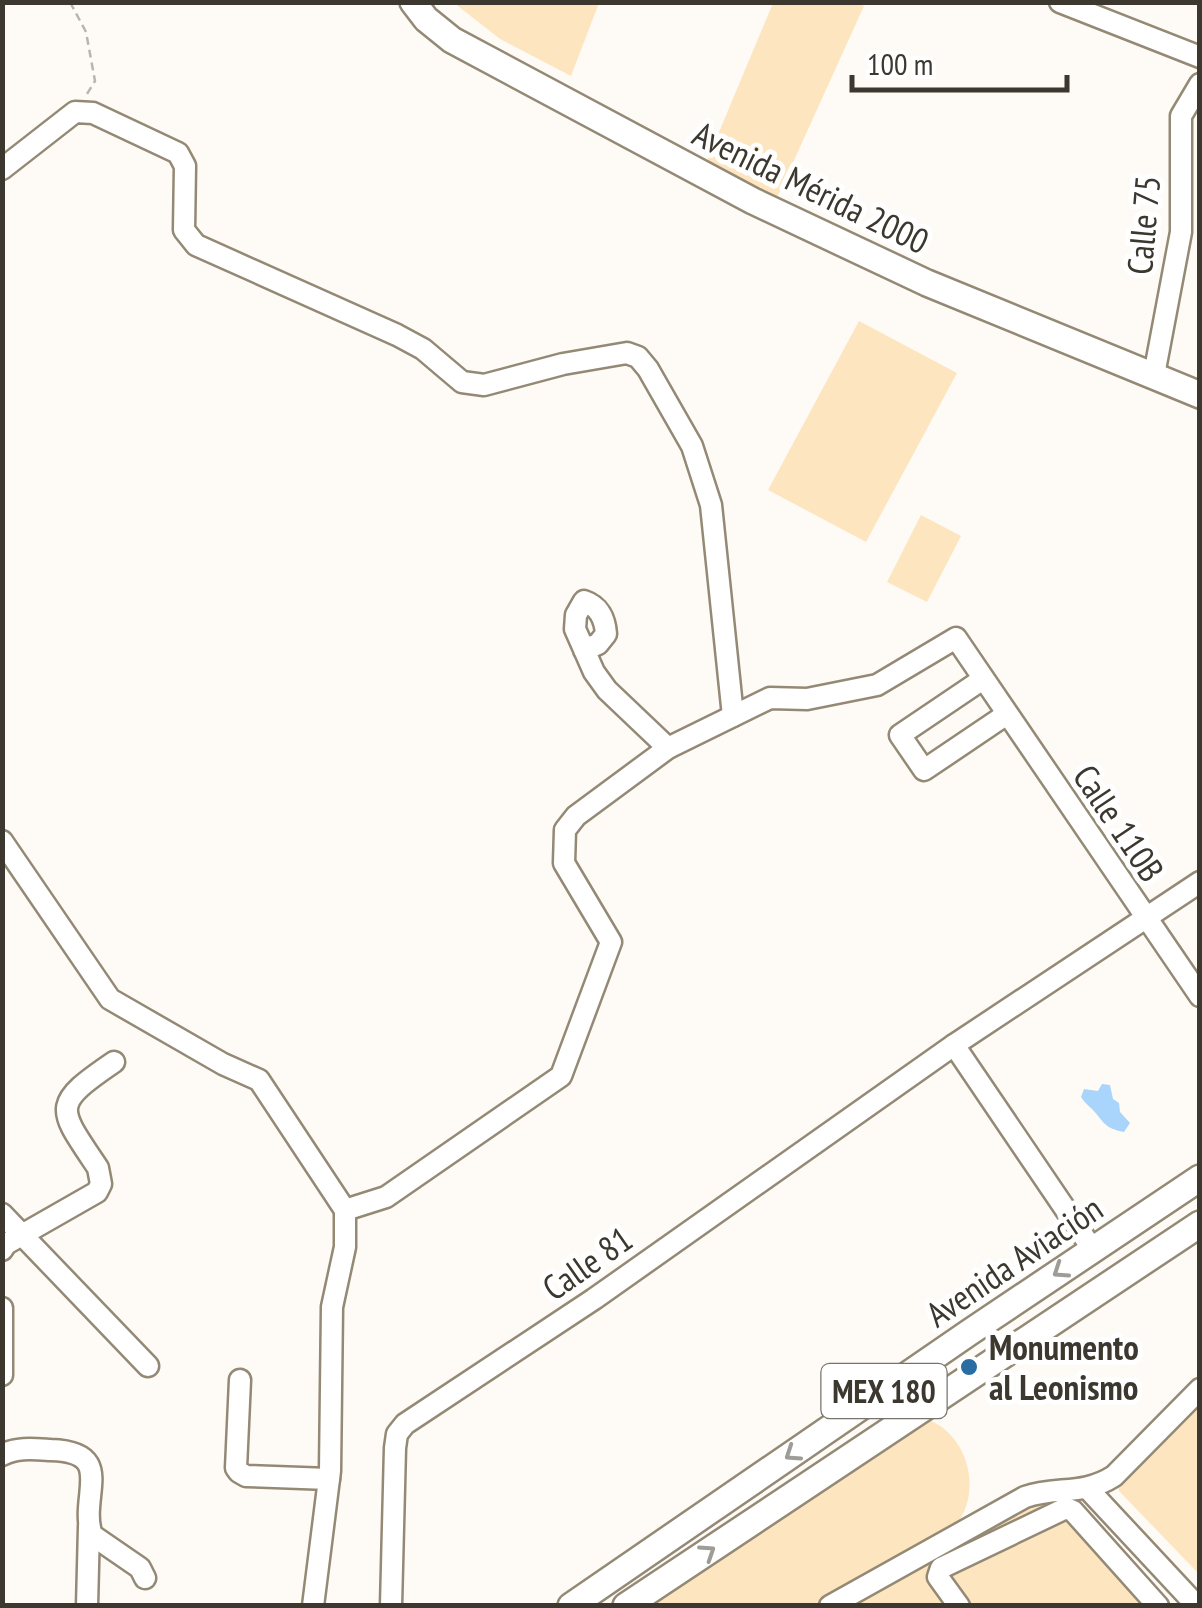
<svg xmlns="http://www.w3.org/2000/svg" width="1202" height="1608" font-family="'PT Sans Narrow',sans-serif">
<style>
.green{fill:#fde6bf}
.water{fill:#a9d4fb}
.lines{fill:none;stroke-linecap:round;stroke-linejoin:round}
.minor-casing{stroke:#948975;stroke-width:25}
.major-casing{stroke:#948975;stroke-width:30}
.path{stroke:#b9b5b0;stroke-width:2.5;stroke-dasharray:8 5;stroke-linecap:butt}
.minor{stroke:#fff;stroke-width:20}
.major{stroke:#fff;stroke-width:25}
.oneway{stroke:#9e9c97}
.poi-dot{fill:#296da2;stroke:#fff;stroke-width:4}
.labels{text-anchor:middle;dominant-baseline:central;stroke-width:10;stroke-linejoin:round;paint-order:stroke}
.shield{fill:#fff;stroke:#77746d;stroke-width:2.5}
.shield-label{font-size:32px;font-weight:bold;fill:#3d382f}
.street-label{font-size:35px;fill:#3d382f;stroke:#fff}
.poi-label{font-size:35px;font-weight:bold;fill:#3d382f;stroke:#fff;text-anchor:start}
</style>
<rect width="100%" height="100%" fill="#fefbf7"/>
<g class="green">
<polygon points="856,2 864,6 776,200 706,163 773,3"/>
<polygon points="454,3 599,3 571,76 500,39"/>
<polygon points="859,321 957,373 866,542 768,490"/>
<polygon points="921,515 961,536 927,602 887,582"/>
<polygon points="1199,1398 1199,1574 1119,1491 1117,1485"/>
<path d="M929,1420c44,18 55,83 19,113l-132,72 -164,1z"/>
<polygon points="1045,1494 1074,1505 1172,1605 841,1606"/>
</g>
<path class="water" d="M1102,1084l8,1 3,14 6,4 1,9 10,11 -6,9c-20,-4 -19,-9 -32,-23 -4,-4 -8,-7 -11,-12l3,-8 14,2z"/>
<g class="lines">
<g class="minor-casing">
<g id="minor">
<polyline points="1060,2 1200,57"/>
<polyline points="2,169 75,112 93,113 178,153 185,166 184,230 196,245 397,335 423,349 462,382 484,385 563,364 627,353 638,357 648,369 692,446 711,505 733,716"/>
<polyline points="1154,375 1181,232 1181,116 1200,84"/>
<path d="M584,650l14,-6 8,-10c-1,-15 -7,-28 -22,-33l-8,14 -1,14 19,43 13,18 61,58"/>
<polyline points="983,679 900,735 924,770 1007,714"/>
<polyline points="2,841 110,999 223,1064 259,1080 345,1210 345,1247 332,1307 330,1471 313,1606"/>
<polyline points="954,1045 1093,1250"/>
<polyline points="345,1210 386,1197 561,1076 611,942 564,863 565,830 576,816 668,748 770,698 807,699 877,685 956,638 1200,996"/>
<polyline points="2,1214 148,1366"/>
<path d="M2,1250l4,-6 91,-52 4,-8 -3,-16c-41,-61 -47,-63 16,-106"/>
<polyline points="2,1308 2,1375"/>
<polyline points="240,1380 236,1468 239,1472 246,1476 329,1479"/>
<path d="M2,1455c15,-8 32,-6 49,-5 67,2 27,47 41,85l48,33 5,10"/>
<polyline points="1088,1489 1197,1606"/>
<polyline points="87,1606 89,1527"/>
<polyline points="391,1606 395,1448 397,1434 405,1424 594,1299 954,1045 1200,882"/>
<path d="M830,1606l195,-109c31,-11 58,-1 89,-21l86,-87"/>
<polyline points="959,1606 938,1577 941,1568 1066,1508 1073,1511 1158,1606"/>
</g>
</g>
<g class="major-casing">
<g id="major">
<polyline points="413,2 426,19 452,40 753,201 927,283 1200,395"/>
<polyline points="571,1606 970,1332 1200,1178"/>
<polyline points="626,1606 1200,1224"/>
</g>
</g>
<polyline class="path" points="70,2 86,32 95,81 87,94"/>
<use href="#minor" class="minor"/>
<use href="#major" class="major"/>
</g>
<defs><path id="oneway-chevron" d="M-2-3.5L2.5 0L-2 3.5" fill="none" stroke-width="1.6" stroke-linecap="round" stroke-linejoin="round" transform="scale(2.5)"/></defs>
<g class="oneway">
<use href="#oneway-chevron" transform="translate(1060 1271) rotate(146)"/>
<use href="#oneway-chevron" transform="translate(792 1454) rotate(146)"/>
<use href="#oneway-chevron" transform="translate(708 1552) rotate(-33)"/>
</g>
<circle class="poi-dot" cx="969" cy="1367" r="10"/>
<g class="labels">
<rect class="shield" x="821.5" y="1364" width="125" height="54" rx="8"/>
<g class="shield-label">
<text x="884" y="1391">MEX 180</text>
</g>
<g class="street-label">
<text transform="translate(811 187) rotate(26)">Avenida Mérida 2000</text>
<text transform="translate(1143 225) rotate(-85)">Calle 75</text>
<text transform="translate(1119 823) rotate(56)">Calle 110B</text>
<text transform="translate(1014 1261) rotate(-34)">Avenida Aviación</text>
<text transform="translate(587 1263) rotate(-35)">Calle 81</text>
</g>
<g class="poi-label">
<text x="989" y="1347">Monumento<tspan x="989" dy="40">al Leonismo</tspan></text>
</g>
</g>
<rect width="1202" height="1608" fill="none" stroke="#3d382f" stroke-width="10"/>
<path d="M852 75v15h215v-15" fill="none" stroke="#3d382f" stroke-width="5"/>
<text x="867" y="75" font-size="30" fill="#3d382f" stroke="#ffffff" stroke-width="8" paint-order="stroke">100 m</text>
</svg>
